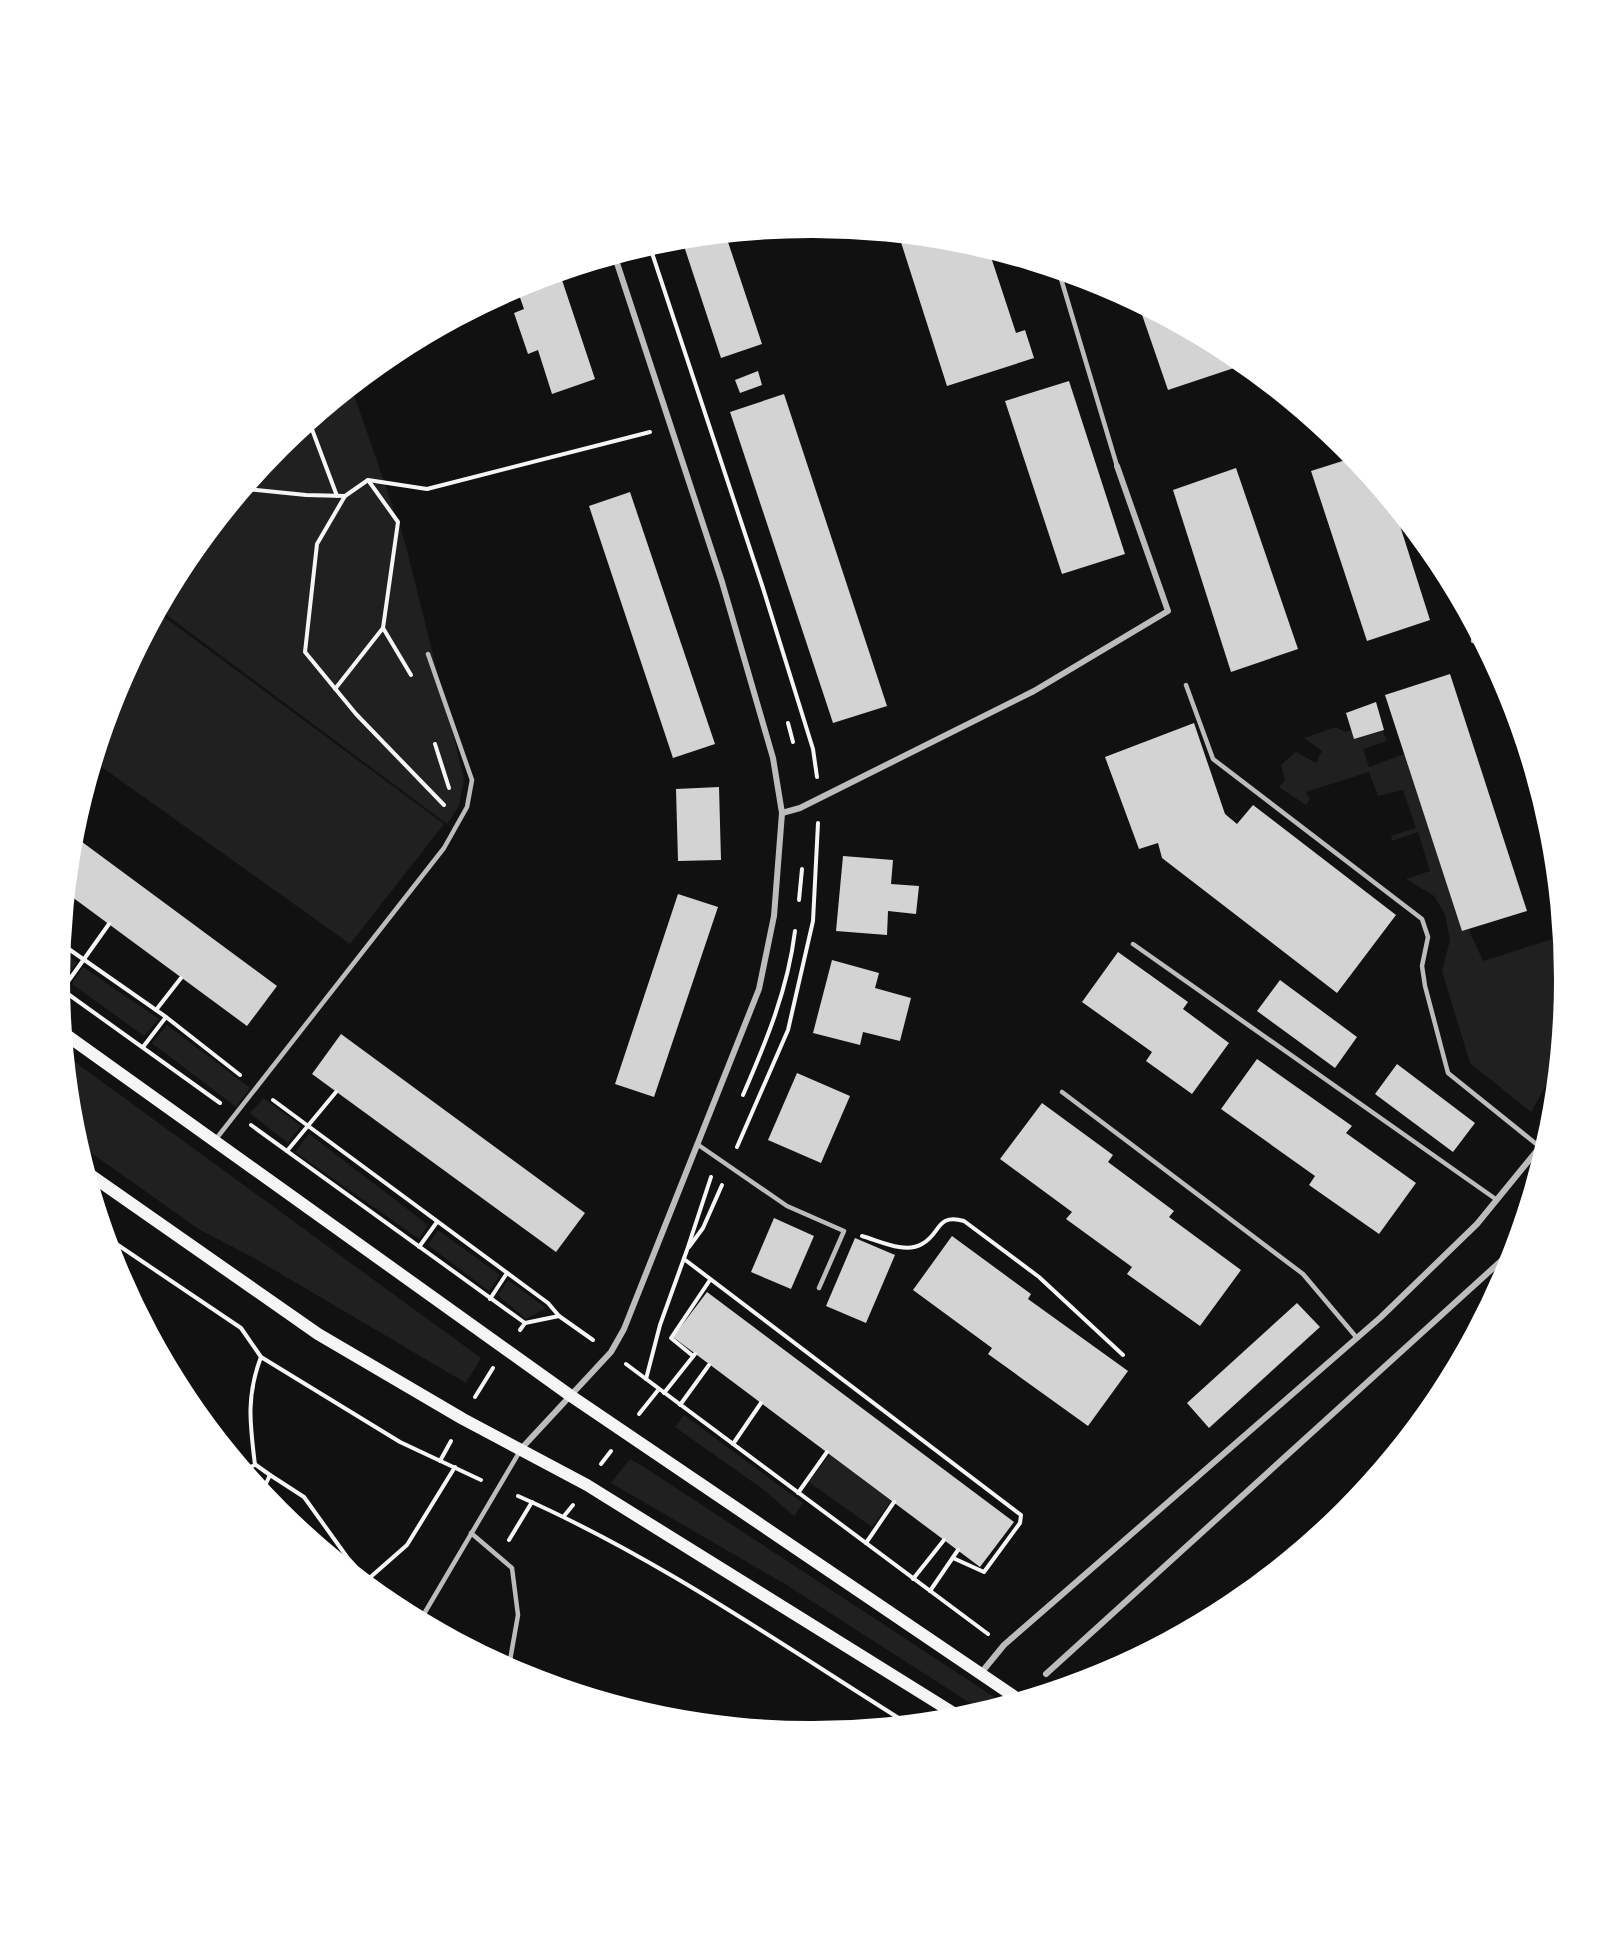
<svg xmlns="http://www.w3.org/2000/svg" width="1624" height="1959" font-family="'PT Serif',serif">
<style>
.green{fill:#202020}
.building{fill:#d3d3d3}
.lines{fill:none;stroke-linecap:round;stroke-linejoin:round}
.path{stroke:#f5f5f5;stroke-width:4}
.service{stroke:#bcbcbc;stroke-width:4.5}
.minor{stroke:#bcbcbc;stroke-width:6}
.secondary{stroke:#f5f5f5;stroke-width:12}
</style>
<rect width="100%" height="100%" fill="#111"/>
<g class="green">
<polygon points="352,389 404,539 464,779 459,806 447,824 161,611 187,561 280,448"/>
<polygon points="159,613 444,824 350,944 96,763 117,691"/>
<polygon points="1336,727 1345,732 1351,730 1354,739 1383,731 1387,741 1363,749 1369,767 1404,754 1462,931 1469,930 1483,961 1559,937 1560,940 1564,980 1555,1069 1531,1112 1470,1063 1442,971 1450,940 1445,914 1434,896 1406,879 1430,871 1418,832 1392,841 1391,836 1416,828 1403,790 1378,796 1369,772 1306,792 1310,799 1306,805 1279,787 1285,780 1281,765 1296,752 1316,763 1322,751 1304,738"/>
<polygon points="63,952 77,963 64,980 60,977"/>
<polygon points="83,967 159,1019 144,1036 72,984"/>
<polygon points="167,1025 250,1088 236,1107 152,1043"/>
<polygon points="68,1057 481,1358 466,1383 254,1258 200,1230 80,1145 74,1126"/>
<polygon points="264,1098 301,1126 288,1143 250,1113"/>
<polygon points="309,1134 428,1225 419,1239 295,1152"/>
<polygon points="438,1230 500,1275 489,1291 428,1245"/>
<polygon points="508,1280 546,1308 526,1319 498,1295"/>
<polygon points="684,1415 803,1503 794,1516 764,1490 675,1427"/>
<polygon points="830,1454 891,1501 872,1527 809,1482"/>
<polygon points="630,1459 641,1465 994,1697 981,1710 785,1584 611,1483"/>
</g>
<g class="building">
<polygon points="726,236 762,344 721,358 682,240"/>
<polygon points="899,236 959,242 989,251 1016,333 1025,330 1034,358 947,386"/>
<polygon points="560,274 595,379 552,394 538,350 528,354 514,313 524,309 517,289"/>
<polygon points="1139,306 1230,354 1243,365 1168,390"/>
<polygon points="758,371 762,385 740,393 735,380"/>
<polygon points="1069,381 1125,554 1062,574 1005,401"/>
<polygon points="784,394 887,706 833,723 730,412"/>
<polygon points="1352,458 1395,510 1430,620 1367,641 1311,471"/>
<polygon points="1236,468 1298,649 1231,672 1173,490"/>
<polygon points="630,492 715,744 673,758 589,506"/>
<polygon points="1450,674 1527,911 1462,931 1385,695"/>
<polygon points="1376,702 1384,730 1354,739 1346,713"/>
<polygon points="1194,723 1225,814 1237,824 1253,805 1396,915 1337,993 1162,858 1158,843 1139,849 1105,757"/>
<polygon points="719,787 721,860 678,861 676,789"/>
<polygon points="74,836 277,986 247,1026 68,894"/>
<polygon points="843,856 893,860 891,884 919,886 916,914 888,911 887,935 836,931"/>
<polygon points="678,894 718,907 654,1097 615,1084"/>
<polygon points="1118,952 1188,1002 1183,1009 1229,1043 1192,1094 1146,1061 1152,1052 1082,1002"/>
<polygon points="832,960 879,973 875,988 911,998 900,1041 863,1032 860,1045 813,1033"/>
<polygon points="1280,980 1357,1037 1335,1068 1257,1011"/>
<polygon points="341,1034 585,1213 556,1252 312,1074"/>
<polygon points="1257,1059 1352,1126 1346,1133 1416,1183 1379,1234 1309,1185 1315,1176 1221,1109"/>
<polygon points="1397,1064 1475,1123 1453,1152 1375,1094"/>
<polygon points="797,1073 850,1096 821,1163 768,1140"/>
<polygon points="1042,1103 1113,1155 1108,1162 1174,1211 1169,1217 1241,1270 1200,1326 1127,1274 1132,1267 1066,1219 1072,1212 1000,1159"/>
<polygon points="774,1218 814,1236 791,1289 751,1272"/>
<polygon points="952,1236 1031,1294 1028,1299 1128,1371 1088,1426 988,1354 992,1348 913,1290"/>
<polygon points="855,1238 895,1255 866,1323 826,1306"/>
<polygon points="707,1292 1014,1522 980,1567 673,1337"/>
<polygon points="1297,1303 1320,1327 1209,1428 1187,1403"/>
</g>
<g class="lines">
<g class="path">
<polyline points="650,247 762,585 813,749 817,777"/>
<polyline points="310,424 337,496"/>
<polyline points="246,489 306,495 345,496"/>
<polyline points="383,628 411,675"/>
<polyline points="335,689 383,628 398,522 368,480"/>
<polyline points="788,723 793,742"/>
<polyline points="435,744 449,788"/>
<polyline points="444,805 356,714 305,652 317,544 345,496 368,480 427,489 650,432"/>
<polyline points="799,900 802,869"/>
<polyline points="63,945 166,1017 240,1075"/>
<polyline points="61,989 220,1103"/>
<polyline points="62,990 109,924"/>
<polyline points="156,1010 181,978"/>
<polyline points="143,1047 166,1017"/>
<path d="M743,1095c23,-53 45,-106 52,-164"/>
<polyline points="273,1100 548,1303 559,1316"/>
<polyline points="251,1125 525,1323"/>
<polyline points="737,1147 788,1030 813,921 818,823"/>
<polyline points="287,1151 336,1092"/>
<path d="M862,1236c18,5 43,18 60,8 19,-10 14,-31 42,-23l75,56 84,78"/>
<polyline points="109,1239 241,1328 261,1357 400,1442 481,1480"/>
<polyline points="419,1247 437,1222"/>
<polyline points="689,1247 703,1228 722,1185"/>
<polyline points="684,1259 1021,1515 1020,1523 984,1572 953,1558"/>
<polyline points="490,1299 507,1273"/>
<polyline points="520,1330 525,1323 559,1316 593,1340"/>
<polyline points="693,1356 671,1338 710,1280"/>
<polyline points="626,1364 988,1634"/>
<polyline points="646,1379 660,1325 687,1250 711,1177"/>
<polyline points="664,1393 695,1354"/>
<polyline points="475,1397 493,1368"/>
<polyline points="680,1405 709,1365"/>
<polyline points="639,1414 659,1389"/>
<polyline points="733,1444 761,1403"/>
<polyline points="440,1461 451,1441"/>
<polyline points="601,1464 611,1451"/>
<polyline points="256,1465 270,1475"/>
<path d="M245,1469l10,-4c-5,-41 -9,-69 6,-108"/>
<polyline points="263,1490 270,1475 304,1497 347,1557 367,1579 408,1605"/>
<polyline points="798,1493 827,1452"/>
<path d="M518,1496c137,60 261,147 387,226"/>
<polyline points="564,1516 573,1505"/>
<polyline points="509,1540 532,1502"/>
<polyline points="866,1543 894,1502"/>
<polyline points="913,1579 944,1540"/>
<polyline points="366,1581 407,1545 455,1467"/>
<polyline points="930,1591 958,1550"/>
</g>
<g class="service">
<polyline points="1059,272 1117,466"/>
<polyline points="1473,641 1475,632"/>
<polyline points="1186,685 1213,759 1422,919 1428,937 1422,966 1425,986 1448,1073 1540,1147"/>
<polyline points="1133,944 1497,1200"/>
<polyline points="1062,1092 1303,1274 1357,1338"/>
<polyline points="216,1139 444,848 467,807 472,780 428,654"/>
<polyline points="697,1144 787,1206 844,1231 819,1288"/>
<polyline points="471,1533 512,1568 518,1615 509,1666"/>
<polyline points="421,1619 520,1451"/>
</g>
<g class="minor">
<polyline points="782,813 800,808 1034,691 1168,611 1117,466"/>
<polyline points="520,1450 611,1352 624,1329 759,989 774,916 782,813 773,758 722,582 615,257"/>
<polyline points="981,1673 1004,1645 1381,1317 1477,1224 1540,1147 1547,1133"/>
<polyline points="1046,1674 1512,1251"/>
</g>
<g class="secondary">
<polyline points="65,1034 571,1396 1018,1699"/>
<polyline points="89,1174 318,1334 463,1419 587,1485 960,1717"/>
</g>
</g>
<path d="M0 0H1624V1959H0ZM811 238H813A741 741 0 0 1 1554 979V980A741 741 0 0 1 813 1721H811A741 741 0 0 1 70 980V979A741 741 0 0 1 811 238Z" fill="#fff" fill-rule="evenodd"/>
</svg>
